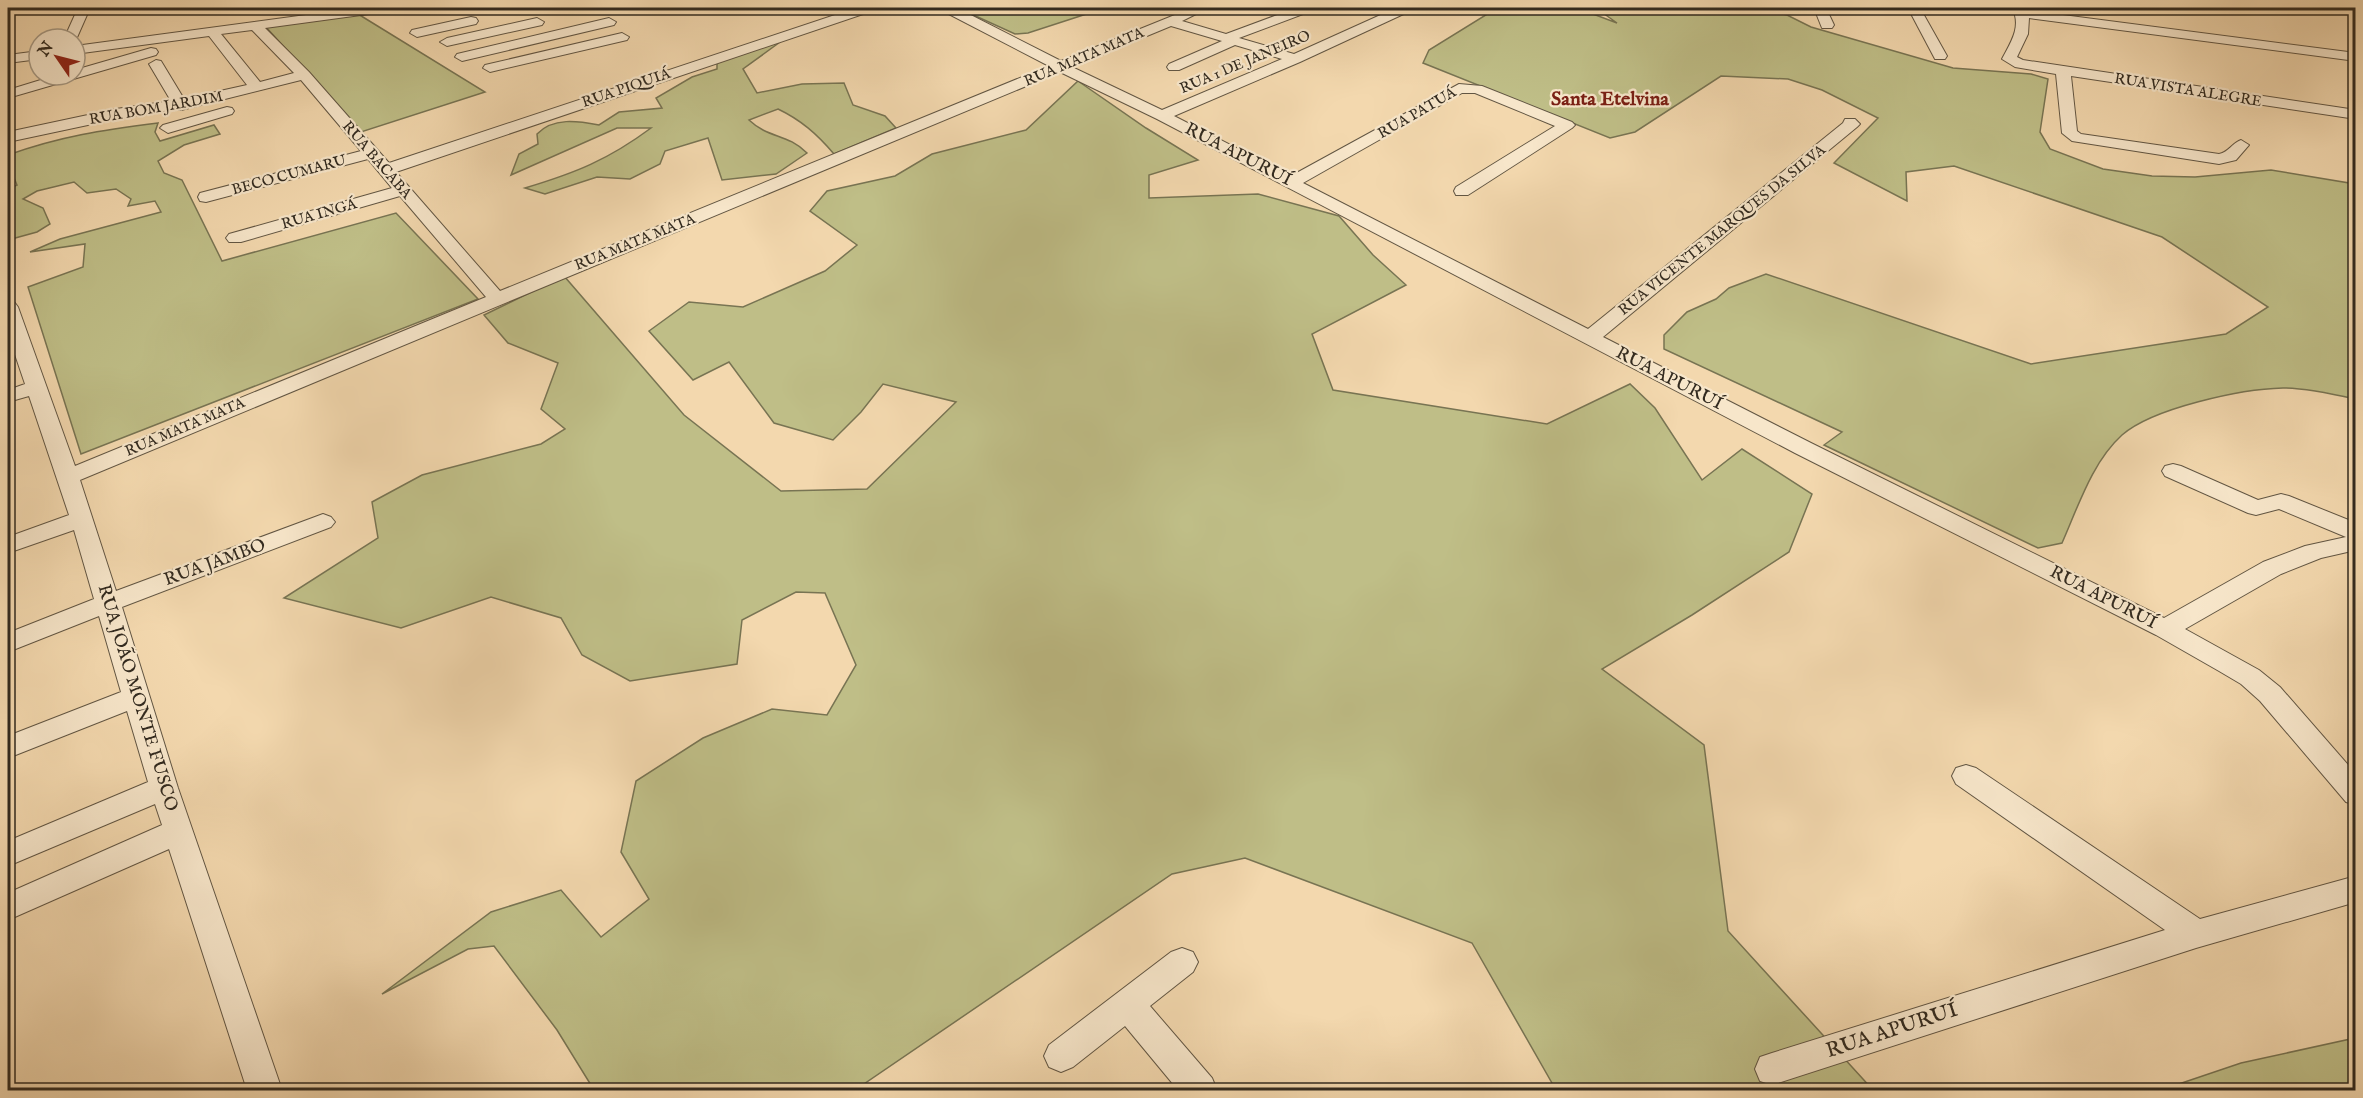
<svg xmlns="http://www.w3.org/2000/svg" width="2363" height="1098" font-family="'IM FELL English',serif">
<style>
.green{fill:#bfbe87;stroke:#787453;stroke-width:1.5}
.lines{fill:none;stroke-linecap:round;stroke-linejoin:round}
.minor-casing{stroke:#625643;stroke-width:2}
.minor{fill:#f7e6ca;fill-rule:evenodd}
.labels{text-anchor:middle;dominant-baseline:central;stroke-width:4.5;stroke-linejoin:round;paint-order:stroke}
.far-street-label{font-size:15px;fill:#322a1f;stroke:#f7e6ca}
.street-label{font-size:18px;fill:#322a1f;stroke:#f7e6ca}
.far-district-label{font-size:20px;font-weight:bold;fill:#7a1f14;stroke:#f7e6ca}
.near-street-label{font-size:21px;fill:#322a1f;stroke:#f7e6ca}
</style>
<rect width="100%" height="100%" fill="#f3d8ae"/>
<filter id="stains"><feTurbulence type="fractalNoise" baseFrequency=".00333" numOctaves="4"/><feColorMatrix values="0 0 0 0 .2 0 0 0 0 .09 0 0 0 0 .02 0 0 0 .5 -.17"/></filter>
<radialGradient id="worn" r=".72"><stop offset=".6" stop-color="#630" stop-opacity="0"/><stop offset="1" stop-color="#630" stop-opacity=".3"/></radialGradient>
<g class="green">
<polygon points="958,8 1105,8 1028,33 1015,34"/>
<path d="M1497,8h80l40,15 -21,-15h158l33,7 24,12 142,41 78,6 17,5 -8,53 10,17 53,20 49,7 43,1 76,-7 84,14v215c-22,-5 -49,-11 -72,-11 -42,1 -130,20 -161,47 -30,27 -44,72 -60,108l-24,5 -214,-103 18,-13 -178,-83v-14l23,-23 29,-13 13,-11 37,-14 265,90 195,-30 42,-27 -106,-70 -208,-71 -48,6 1,29 -73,-38 44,-45 -56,-28 -34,-11 -67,-3 -86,56 -25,6 -187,-75 6,-13z"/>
<polygon points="358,14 485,92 361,132 265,26"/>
<path d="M787,37l-44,32 14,24 45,-9 42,-1 9,22 32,11 11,12 -62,26c-17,-20 -33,-34 -56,-45l-29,11c20,19 38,13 58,33l-31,21 -54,6 -14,-42 -43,13 -5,13 -30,15 -33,-2 -52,17 -20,-6c50,-15 83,-28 126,-60h-34l-106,47 8,-21 19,-10 -1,-10c16,-17 41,-13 62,-9l20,-13 43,-4 -6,-10 36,-21 25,-8v-7z"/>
<polygon points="1078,81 1146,128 1198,160 1149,175 1149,198 1258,194 1339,216 1373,255 1406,285 1312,334 1333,390 1547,424 1630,384 1655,408 1702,480 1742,449 1812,494 1789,552 1692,615 1602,669 1704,745 1728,931 1873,1090 1556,1090 1472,943 1245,858 1172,874 855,1090 594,1090 557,1030 494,946 468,949 382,994 491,912 561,890 601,937 649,899 621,852 636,781 703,738 772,709 827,715 856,665 825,593 796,592 742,620 737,664 630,681 582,655 561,618 491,597 401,628 284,598 378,538 372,502 422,475 541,444 565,429 541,409 558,363 508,343 484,315 564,276 684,415 781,491 867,489 956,402 883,384 861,412 833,440 774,423 729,362 693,380 649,331 689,302 743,307 825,271 857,245 810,211 827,191 895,176 932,154 1026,130"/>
<path d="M158,123l-3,9 5,9 54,-16 6,9 -36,11 -26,16 6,12 18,7 40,81 174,-48 82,86 -397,155 -53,-167 55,-20 2,-23 -55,8 30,-13 101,-27 -6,-11 -27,5 3,-7 -15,-10 -29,4 -13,-11 -37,9 -14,8 20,9 7,16 -13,8 -29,8v-51l9,-4 -9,-22v-8c53,-19 95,-25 150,-32z"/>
<polygon points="2355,1038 2355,1090 2161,1090 2241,1063"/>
</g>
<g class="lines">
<g class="minor-casing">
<g id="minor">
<polygon points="78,8 90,8 75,42 75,39 64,39"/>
<path d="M358,8h31l-6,4 -118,16 44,44 80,91 467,-155h17l-1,3 -476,161 104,119 549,-225 -106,-55 -1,-3h15l104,53 131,-53h16l-26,13 44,13 70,-26h16l-1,3 -72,27 55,16 102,-46h15l-1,3 -110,51 -126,54 117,60 168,-92 23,2 90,36 3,3 -3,3 -104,67h-12l-2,-4 2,-4 99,-61 -80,-33h-13l-159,90 285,146 255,-206 2,-4h10l5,5 -3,3 -254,210 208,106 353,175 99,-56 42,-16 41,-9 -67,-28 -23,6 -8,-2 -83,-37 -3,-5 3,-5 8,-2 8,2 77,34 23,-6 8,2 67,27v27l-35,8 -40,16 -96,55 74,41 21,17 76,87v31l-10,-3 -86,-101 -19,-17 -22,-13 -63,-36 -361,-182 -638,-334 -97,-47 -980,408 36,111 199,-74 8,-3 8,3 4,5 -4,5 -209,80 56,181 104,302h-35l-78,-241 -161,71v-27l154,-68 -7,-21 -147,62v-25l140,-59 -21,-71 -119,47v-22l113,-44 -22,-76 -91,36v-19l86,-34 -20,-69 -66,23v-16l61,-22 -40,-119 -21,6v-12l17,-6 -17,-50v-33l7,2 3,4 57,159 411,-169 -86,-101 -159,46h-12l-3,-4 3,-4 163,-46 -24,-29 -162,43 -6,-1 -2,-4 2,-4 161,-42 -60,-71 -120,30 -5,-1 -60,10 -108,23v-10l108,-23 55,-8 -22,-37 7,-4 5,1 23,38 63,-14 -38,-49 -134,18v-8zM1171,26l51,15 -53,23 -2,3 2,3h10l56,-25 47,14 -120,51 -90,-43zM252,30l42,43 -34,9 -39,-48z"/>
<polygon points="1814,8 1826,8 1834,25 1832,28 1822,28"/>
<polygon points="1908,8 1920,8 1947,56 1945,59 1935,59"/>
<path d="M2012,8h12l1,2 331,43v8l-327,-43 -1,16 -11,23 6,3 333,50v9l-285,-43 6,55 4,3 138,20c10,-2 13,-11 22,-14l8,5 -13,15 -17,4 -147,-23 -10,-8 -6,-59 -41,-7 -13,-8c9,-17 20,-33 10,-51z"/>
<polygon points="471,17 476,18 478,21 476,24 417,37 410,33 412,30"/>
<polygon points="537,18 544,22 542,25 447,46 440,42 447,38"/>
<polygon points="609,18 616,22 614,25 462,61 455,57 457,54"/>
<polygon points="622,33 629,37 627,40 490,72 483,68 485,65"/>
<polygon points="151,48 156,49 158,52 156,55 8,98 8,90 57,75 75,75 75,70"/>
<polygon points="39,51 39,59 8,63 8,55"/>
<polygon points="227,107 232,108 234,111 232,114 168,133 160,128 163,125"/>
<polygon points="1966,765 1976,768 2200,919 2356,876 2356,902 2196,948 1772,1085 1760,1081 1755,1069 1760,1057 1772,1053 2165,930 1956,784 1952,776 1956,768"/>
<polygon points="1182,948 1193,952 1198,962 1193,972 1150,1006 1212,1078 1217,1090 1178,1090 1125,1026 1073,1067 1061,1072 1049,1067 1044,1056 1049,1045 1171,952"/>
</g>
</g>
<use href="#minor" class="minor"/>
</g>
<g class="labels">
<g class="far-street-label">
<text transform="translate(1084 57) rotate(-23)">RUA MATA MATA</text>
<text transform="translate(1245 62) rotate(-23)">RUA 1 DE JANEIRO</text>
<text transform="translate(626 88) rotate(-19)">RUA PIQUIÁ</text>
<text transform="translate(2188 90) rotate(9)">RUA VISTA ALEGRE</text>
<text transform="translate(156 108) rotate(-10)">RUA BOM JARDIM</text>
<text transform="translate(1417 113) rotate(-30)">RUA PATUÁ</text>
<text transform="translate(377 160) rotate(49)">RUA BACABA</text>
<text transform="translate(289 175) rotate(-15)">BECO CUMARU</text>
<text transform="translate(319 214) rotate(-16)">RUA INGÁ</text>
<text transform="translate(1722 230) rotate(-39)">RUA VICENTE MARQUES DA SILVA</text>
<text transform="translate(635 242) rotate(-22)">RUA MATA MATA</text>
<text transform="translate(185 427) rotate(-23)">RUA MATA MATA</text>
</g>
<g class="street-label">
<text transform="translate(1238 155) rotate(27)">RUA APURUÍ</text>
<text transform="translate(1669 379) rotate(27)">RUA APURUÍ</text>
<text transform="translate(215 563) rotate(-20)">RUA JAMBO</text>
<text transform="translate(2103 598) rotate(27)">RUA APURUÍ</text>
<text transform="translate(137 698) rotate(73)">RUA JOÃO MONTE FUSCO</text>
</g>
<g class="far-district-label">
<text x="1610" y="99">Santa Etelvina</text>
</g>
<g class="near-street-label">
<text transform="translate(1892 1031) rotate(-18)">RUA APURUÍ</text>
</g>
</g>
<rect width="2363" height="1098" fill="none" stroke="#f3d8ae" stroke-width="30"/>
<rect x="9" y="9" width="2345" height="1080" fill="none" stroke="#322a1f" stroke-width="3"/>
<rect x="15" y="15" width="2333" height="1068" fill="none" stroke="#322a1f" stroke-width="1.5"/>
<g transform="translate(57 57) rotate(305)"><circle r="28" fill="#f7e6ca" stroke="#a89b86" stroke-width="1.5"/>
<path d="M0-4.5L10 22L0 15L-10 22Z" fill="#8f2418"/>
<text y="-9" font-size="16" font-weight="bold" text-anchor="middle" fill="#322a1f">N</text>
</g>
<rect width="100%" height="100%" filter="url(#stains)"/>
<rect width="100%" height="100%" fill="url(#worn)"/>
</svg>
